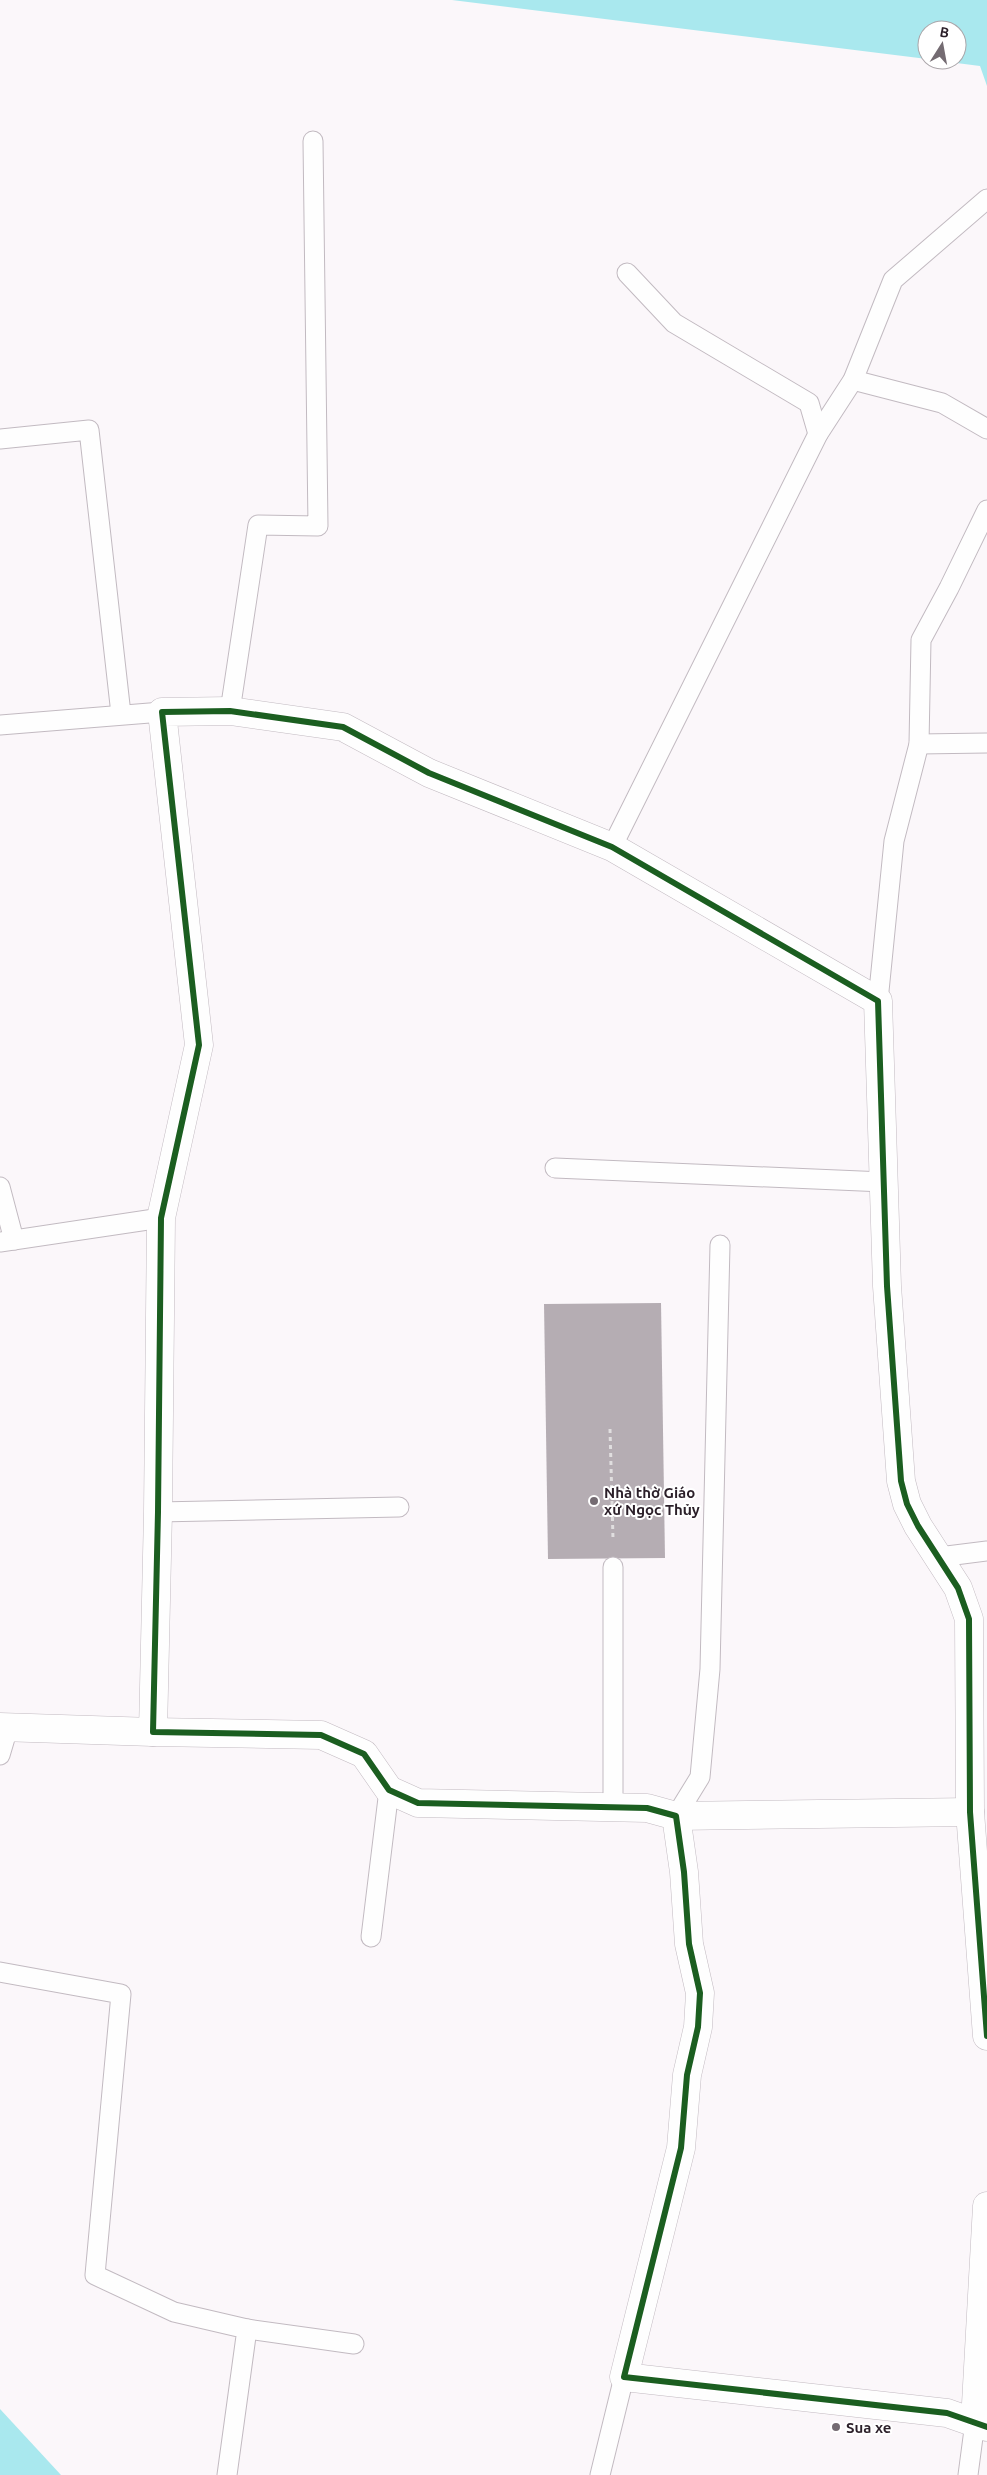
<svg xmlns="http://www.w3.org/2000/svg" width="987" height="2475" font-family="Ubuntu,sans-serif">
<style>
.water{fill:#a9e8ee}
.building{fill:#b5adb3}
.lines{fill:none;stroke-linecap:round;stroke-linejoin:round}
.lane-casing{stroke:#c2bac1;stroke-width:21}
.street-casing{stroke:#c2bac1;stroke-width:29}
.path{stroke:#e0dedf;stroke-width:3;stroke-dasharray:4 4;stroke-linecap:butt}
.lane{stroke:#fefefe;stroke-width:19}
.street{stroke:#fefefe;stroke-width:28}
.cycleway-casing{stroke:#fff;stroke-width:9}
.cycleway{stroke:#1b5e20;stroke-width:6}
.poi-dot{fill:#746b72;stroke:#fff;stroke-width:2}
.labels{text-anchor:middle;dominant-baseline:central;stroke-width:4;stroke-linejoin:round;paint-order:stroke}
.poi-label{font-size:15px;font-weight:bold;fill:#2b1f29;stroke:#fff;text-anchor:start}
</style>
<rect width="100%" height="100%" fill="#fbf7fa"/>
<g class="water">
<polygon points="452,0 987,0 987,86 980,66 933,60 957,60 957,30 927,30 927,59"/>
<polygon points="0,2409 61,2475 0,2475"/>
</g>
<polygon class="building" points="661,1303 665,1558 548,1559 544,1304"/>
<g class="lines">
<g class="lane-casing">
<g id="lane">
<polyline points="627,273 674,323 809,403 818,434"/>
<polyline points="853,380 942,403 987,429"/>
<polyline points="0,439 89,430 121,714"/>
<polyline points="230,711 258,525 318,526 313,141"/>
<polyline points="0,725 162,712"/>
<polyline points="919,744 987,743"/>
<polyline points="612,847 818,434 853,380 893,280 987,199"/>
<polyline points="878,1001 894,841 919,744 921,640 949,588 987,510"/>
<polyline points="555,1168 884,1182"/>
<polyline points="0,1187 14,1240"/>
<polyline points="0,1242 161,1218"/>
<polyline points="158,1512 399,1507"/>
<polyline points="939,1557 987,1551"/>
<polyline points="0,1755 8,1728"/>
<polyline points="613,1809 613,1567"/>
<polyline points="676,1816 700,1777 710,1669 720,1245"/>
<polyline points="371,1937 389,1790"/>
<polyline points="0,1972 121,1994 95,2275 174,2312 247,2329 227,2475"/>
<polyline points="247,2329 354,2344"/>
<polyline points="600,2475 624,2377"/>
<polyline points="968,2475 975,2422"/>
</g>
</g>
<g class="street-casing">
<g id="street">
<polyline points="0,1727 153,1732"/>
<polyline points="676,1816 970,1812"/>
<polyline points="987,2036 970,1812 969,1619 958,1588 918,1526 907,1504 901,1481 887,1286 878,1001 612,847 429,773 343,727 230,711 162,712 199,1045 161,1218 158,1512 153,1732 321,1735 364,1754 389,1790 418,1803 647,1808 676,1816 684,1872 689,1944 700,1993 698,2027 687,2075 681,2148 624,2377 947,2413 987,2427"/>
<polyline points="975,2422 987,2206"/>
</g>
</g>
<polyline class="path" points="610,1429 613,1539"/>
<use href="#lane" class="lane"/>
<use href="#street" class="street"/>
<g class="cycleway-casing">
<polyline id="cycleway" points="987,2036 970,1812 969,1619 958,1588 918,1526 907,1504 901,1481 887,1286 878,1001 612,847 429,773 343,727 230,711 162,712 199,1045 161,1218 158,1512 153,1732 321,1735 364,1754 389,1790 418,1803 647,1808 676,1816 684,1872 689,1944 700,1993 698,2027 687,2075 681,2148 624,2377 947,2413 987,2427"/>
</g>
<use href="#cycleway" class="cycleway"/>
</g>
<g class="poi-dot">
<circle cx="594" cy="1501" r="5"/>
<circle cx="836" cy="2427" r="5"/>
</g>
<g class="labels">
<g class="poi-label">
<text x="604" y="1492">Nhà thờ Giáo<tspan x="604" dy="17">xứ Ngọc Thủy</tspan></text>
<text x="846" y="2427">Sua xe</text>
</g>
</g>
<g transform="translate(942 45) rotate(11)"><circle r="24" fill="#ffffff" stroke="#aaa5a9"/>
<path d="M0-4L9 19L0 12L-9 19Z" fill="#746b72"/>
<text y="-8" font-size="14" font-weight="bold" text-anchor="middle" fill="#2b1f29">B</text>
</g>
</svg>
